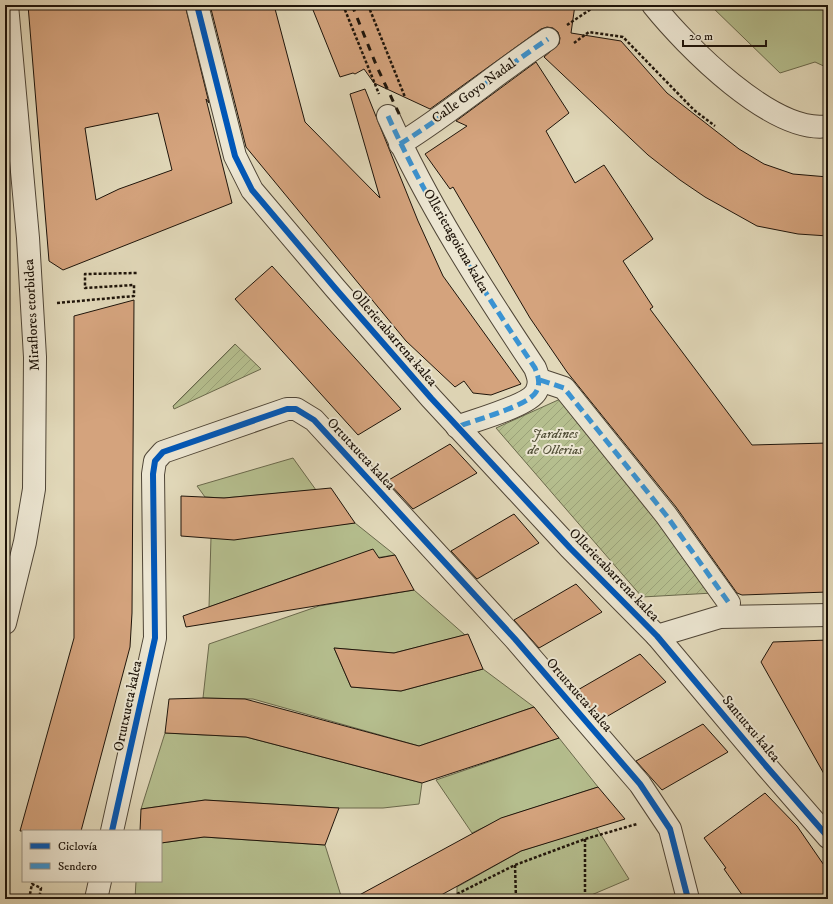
<svg xmlns="http://www.w3.org/2000/svg" width="833" height="904" font-family="'IM FELL DW Pica',serif">
<style>
.park{fill:#b5be8e;stroke:#6a694c}
.garden{fill:url(#garden-furrows);stroke:#6a694c}
.building{fill:#d4a37d;stroke:#1e140a;fill-rule:evenodd}
.lines{fill:none;stroke-linecap:round;stroke-linejoin:round}
.pedestrian-casing{stroke:#4f4536;stroke-width:24}
.minor-casing{stroke:#4f4536;stroke-width:24}
.tertiary-casing{stroke:#4f4536;stroke-width:24}
.path{stroke:#1e140a;stroke-width:2.5;stroke-dasharray:3 2;stroke-linecap:butt}
.pedestrian{stroke:#ece6d2;stroke-width:22}
.minor{stroke:#ece6d2;stroke-width:22}
.tertiary{stroke:#ece6d2;stroke-width:22}
.rail{stroke:#1e140a;stroke-width:3;stroke-dasharray:7 7;stroke-linecap:butt}
.quiet{stroke:#3a93d2;stroke-width:5;stroke-dasharray:10 5;stroke-linecap:butt}
.cycleway-casing{stroke:#ece6d2;stroke-width:8}
.cycleway{stroke:#0057b8;stroke-width:6}
.labels{text-anchor:middle;dominant-baseline:central;stroke-width:4;stroke-linejoin:round;paint-order:stroke}
.street-label{font-size:14px;fill:#1e140a;stroke:#ece6d2}
.park-label{font-size:14px;font-style:italic;fill:#535038;stroke:#ece6d2}
</style>
<defs>
<pattern id="garden-furrows" width="10" height="10" patternUnits="userSpaceOnUse"><rect width="10" height="10" fill="#b5be8e"/><path d="M-1 1l2-2M0 10L10 0M9 11l2-2" fill="none" stroke="#9ba279"/></pattern>
</defs>
<rect width="100%" height="100%" fill="#e1d8b9"/>
<filter id="stains"><feTurbulence type="fractalNoise" baseFrequency=".005" numOctaves="4"/><feColorMatrix values="0 0 0 0 .2 0 0 0 0 .09 0 0 0 0 .02 0 0 0 .5 -.17"/></filter>
<radialGradient id="worn" r=".72"><stop offset=".6" stop-color="#630" stop-opacity="0"/><stop offset="1" stop-color="#630" stop-opacity=".3"/></radialGradient>
<g class="park">
<polygon points="710,5 828,5 828,68 815,62 780,73"/>
<polygon points="293,458 316,490 224,498 205,497 197,486"/>
<polygon points="355,523 395,555 327,565 209,607 211,537"/>
<polygon points="414,590 465,635 394,653 334,648 351,687 401,691 483,669 534,707 419,746 253,699 203,698 209,644 319,606"/>
<polygon points="165,733 246,737 422,783 419,804 383,808 339,808 205,800 141,809"/>
<polygon points="559,738 598,787 505,817 472,833 436,780"/>
<polygon points="596,827 629,879 582,899 457,899 457,887 521,851"/>
<polygon points="204,837 325,845 342,899 135,899 136,881 161,881 161,843"/>
</g>
<g class="garden">
<polygon points="235,344 261,369 174,409 173,406"/>
<polygon points="567,396 713,593 642,597 496,428"/>
</g>
<g class="building">
<path d="M28,5h157l24,98 -3,-4 26,104 -169,67 -14,-9zM158,113l14,57 -53,19 -23,11 -11,-72z"/>
<polygon points="210,5 274,5 305,122 380,198 350,94 365,89 418,221 443,276 521,384 491,395 473,393 464,381 455,387 406,341 246,147"/>
<polygon points="311,5 575,5 571,33 621,41 667,93 739,149 764,164 793,174 828,177 828,236 798,234 757,226 705,197 680,180 648,155 544,57 559,44 560,38 558,32 553,28 547,27 541,29 430,109 374,83 364,69 355,74 353,73 340,77"/>
<polygon points="536,62 569,113 546,131 575,183 604,165 653,239 623,261 653,307 650,309 752,445 828,443 828,592 742,595 737,593 676,507 567,372 530,318 453,187 450,189 425,154 467,126 456,121"/>
<polygon points="272,266 401,409 358,435 235,299"/>
<polygon points="134,300 132,613 130,647 81,831 20,831 74,638 74,316"/>
<polygon points="450,444 477,473 413,509 387,481"/>
<polygon points="331,488 355,523 234,540 181,536 181,496 224,498"/>
<polygon points="514,514 539,543 477,579 451,551"/>
<polygon points="373,549 379,558 395,555 414,590 186,627 183,616"/>
<polygon points="576,584 602,612 539,648 514,620"/>
<polygon points="468,634 483,669 401,691 351,687 334,648 394,653"/>
<polygon points="828,640 828,781 761,662 773,642"/>
<polygon points="640,654 666,682 601,720 576,691"/>
<polygon points="203,698 245,699 419,746 534,707 559,738 422,783 246,737 165,733 169,699"/>
<polygon points="703,724 728,752 662,790 636,761"/>
<polygon points="598,787 625,819 521,851 434,899 352,899 501,818"/>
<polygon points="765,793 797,826 828,871 828,899 745,899 724,869 726,868 704,838"/>
<polygon points="205,800 339,808 325,845 204,837 161,843 161,831 140,831 141,809"/>
</g>
<g class="lines">
<g class="pedestrian-casing">
<g id="pedestrian">
<path d="M388,116c40,89 93,171 147,252 3,8 6,15 1,24 -8,14 -61,28 -79,35"/>
<path d="M400,144c52,-32 98,-72 148,-105"/>
<polyline points="540,380 564,388 666,515 729,603"/>
</g>
</g>
<g class="minor-casing">
<g id="minor">
<polyline points="197,5 235,156 252,190 335,288 431,398 570,548 657,636 767,767 828,837"/>
<path d="M653,5c32,40 120,130 175,121"/>
<polyline points="657,636 720,617 828,615"/>
<polyline points="112,831 155,638 153,474 155,461 163,452 287,409 296,409 314,420 515,639 640,784 670,829 688,899"/>
<polyline points="96,899 100,881"/>
</g>
</g>
<g class="tertiary-casing">
<polyline id="tertiary" points="5,623 25,542 34,489 35,357 28,238 7,5"/>
</g>
<g class="path">
<polyline points="343,5 379,94"/>
<polyline points="368,5 405,97"/>
<polyline points="567,25 597,5"/>
<polyline points="574,43 589,32 623,37 694,110 715,126"/>
<polyline points="57,303 134,296 134,285 85,288 85,274 138,273"/>
<polyline points="585,839 585,898"/>
<polyline points="515,865 516,899"/>
<polyline points="457,894 515,865 585,839 637,824"/>
<polyline points="29,899 32,884 41,888 39,899"/>
<polyline points="52,899 53,895 68,899"/>
</g>
<use href="#pedestrian" class="pedestrian"/>
<use href="#minor" class="minor"/>
<use href="#tertiary" class="tertiary"/>
<polyline class="rail" points="352,5 377,67 401,118"/>
<g class="quiet">
<path d="M388,116c40,89 93,171 147,252 3,8 6,15 1,24 -8,14 -61,28 -79,35"/>
<path d="M400,144c52,-32 98,-72 148,-105"/>
<polyline points="540,380 564,388 666,515 729,603"/>
</g>
<g class="cycleway-casing">
<g id="cycleway">
<polyline points="197,5 235,156 252,190 335,288 431,398 570,548 657,636 767,767 828,837"/>
<polyline points="112,831 155,638 153,474 155,461 163,452 287,409 296,409 314,420 515,639 640,784 670,829 688,899"/>
</g>
</g>
<use href="#cycleway" class="cycleway"/>
</g>
<g class="labels">
<g class="street-label">
<text transform="translate(474 91) rotate(-36)">Calle Goyo Nadal</text>
<text transform="translate(456 241) rotate(60)">Ollerietagoiena kalea</text>
<text transform="translate(32 315) rotate(-93)">Miraflores etorbidea</text>
<text transform="translate(394 338) rotate(49)">Ollerietabarrena kalea</text>
<text transform="translate(361 454) rotate(47)">Ortutxueta kalea</text>
<text transform="translate(614 575) rotate(46)">Ollerietabarrena kalea</text>
<text transform="translate(579 695) rotate(49)">Ortutxueta kalea</text>
<text transform="translate(128 706) rotate(-78)">Ortutxueta kalea</text>
<text transform="translate(751 729) rotate(50)">Santutxu kalea</text>
</g>
<g class="park-label">
<text x="555" y="434">Jardines<tspan x="555" dy="16">de Ollerias</tspan></text>
</g>
</g>
<rect width="833" height="904" fill="none" stroke="#e1d8b9" stroke-width="20"/>
<rect x="6" y="6" width="821" height="892" fill="none" stroke="#1e140a" stroke-width="2"/>
<rect x="10" y="10" width="813" height="884" fill="none" stroke="#1e140a"/>
<rect x="22" y="830" width="140" height="52" fill="#ece6d2" stroke="#9a9282"/>
<rect x="30" y="843" width="20" height="6" fill="#0057b8" stroke="#9a9282"/>
<text x="58" y="850" font-size="12" fill="#1e140a">Ciclovía</text>
<rect x="30" y="863" width="20" height="6" fill="#3a93d2" stroke="#9a9282"/>
<text x="58" y="870" font-size="12" fill="#1e140a">Sendero</text>
<path d="M683 40v6h83v-6" fill="none" stroke="#1e140a" stroke-width="2"/>
<text x="689" y="40" font-size="12" fill="#1e140a" stroke="#ece6d2" stroke-width="3" paint-order="stroke">20 m</text>
<rect width="100%" height="100%" filter="url(#stains)"/>
<rect width="100%" height="100%" fill="url(#worn)"/>
</svg>
